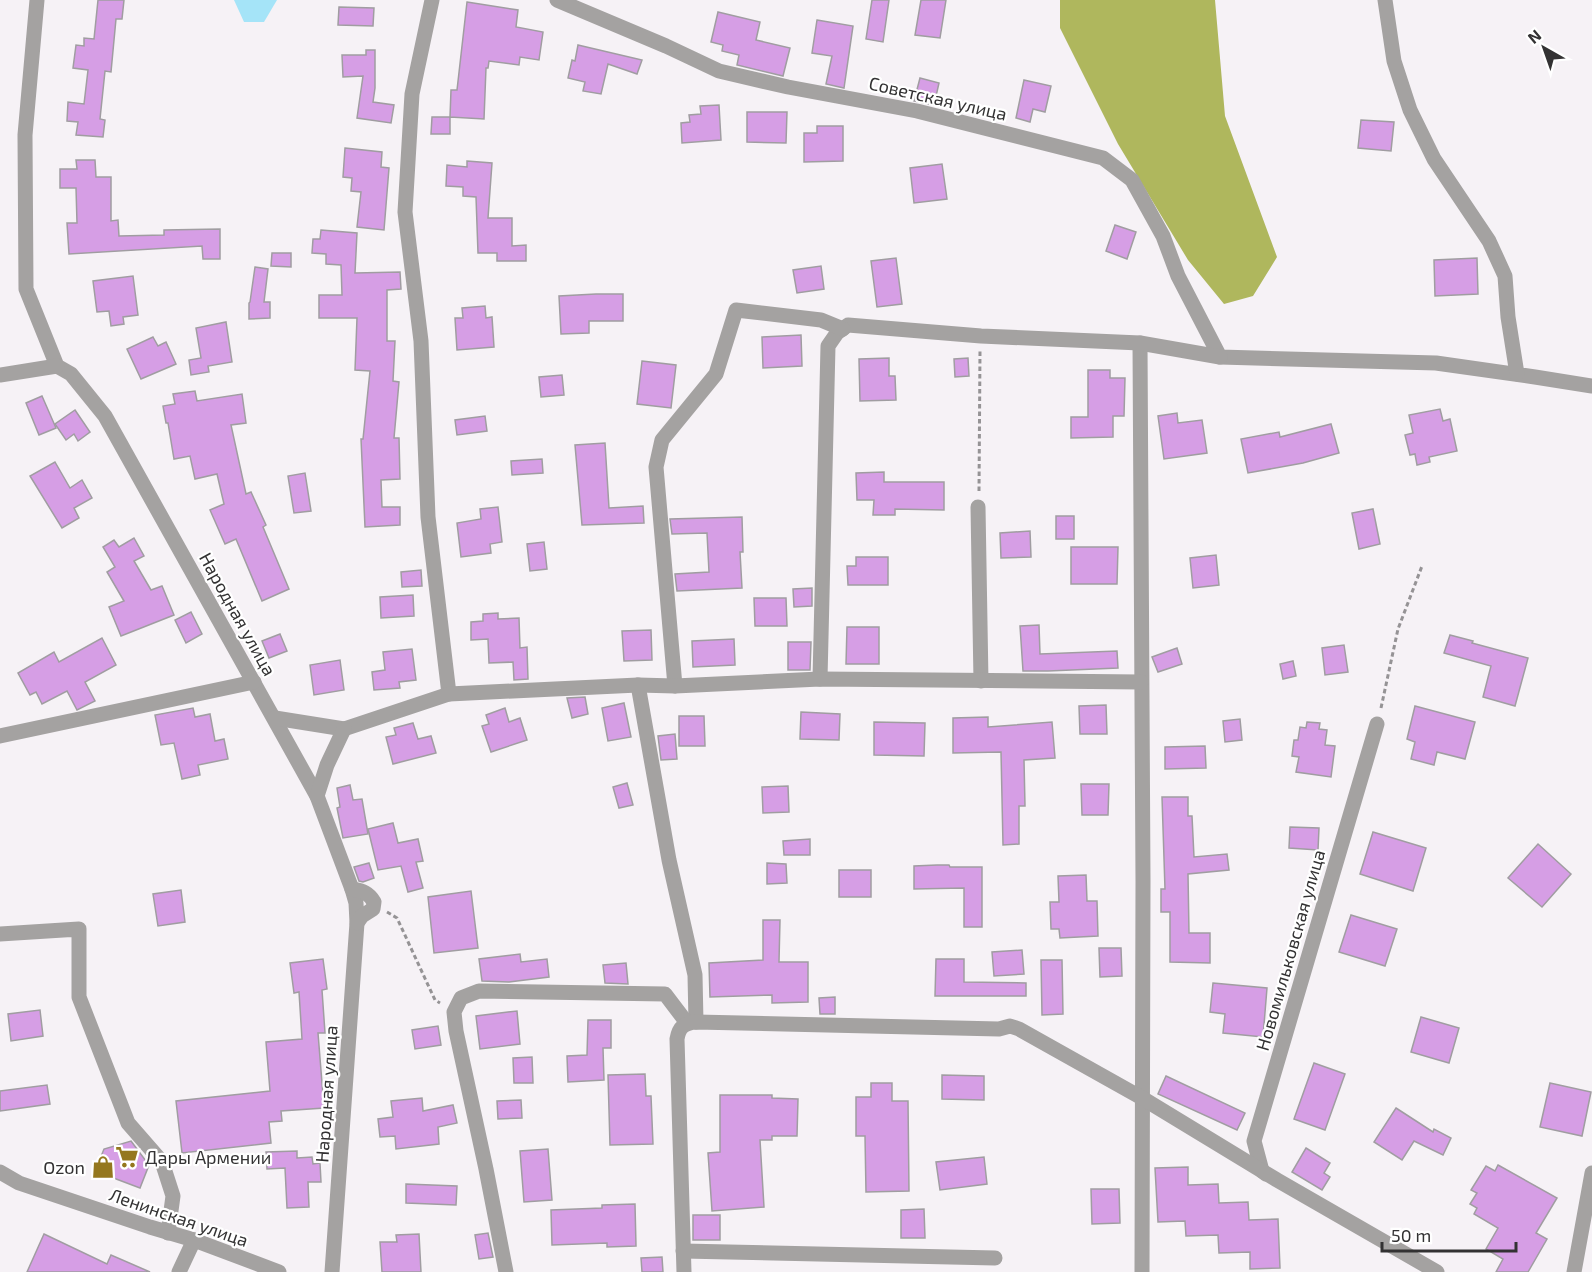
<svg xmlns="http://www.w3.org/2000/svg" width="1592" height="1272" font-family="'Exo 2',sans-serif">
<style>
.forest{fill:#afb75d}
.water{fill:#a5e4f8}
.building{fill:#d69ee5;stroke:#a09da1;stroke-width:1.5}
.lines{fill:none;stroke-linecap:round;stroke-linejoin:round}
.path{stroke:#959395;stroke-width:3;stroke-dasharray:4.5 3;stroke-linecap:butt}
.minor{stroke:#a4a2a1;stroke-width:15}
.labels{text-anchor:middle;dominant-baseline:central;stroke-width:4.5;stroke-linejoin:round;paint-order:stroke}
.street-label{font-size:18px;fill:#333233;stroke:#fff}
.poi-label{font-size:18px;fill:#333233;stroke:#fff;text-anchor:start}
</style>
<rect width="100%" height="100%" fill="#f6f2f6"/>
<polygon class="forest" points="1060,0 1215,0 1225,116 1277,257 1253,296 1224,304 1188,260 1118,144 1060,28"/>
<polygon class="water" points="234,0 277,0 264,22 244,22"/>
<g class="building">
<polygon points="98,0 124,0 122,19 116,19 111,72 105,71 100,119 105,120 103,137 76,135 78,122 67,121 68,102 84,104 88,70 73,68 76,45 84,46 84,38 94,39"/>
<polygon points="872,0 889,0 883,42 866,39"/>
<polygon points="921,0 946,0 940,38 915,35"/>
<polygon points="467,2 518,10 516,27 543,32 539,60 520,57 519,65 489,61 488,68 486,68 484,119 450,117 450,134 431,134 432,117 450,117 451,90 457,90"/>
<polygon points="339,7 374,8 373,26 338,25"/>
<polygon points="718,12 760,22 756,40 790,48 783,76 737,65 739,55 722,51 723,45 711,42"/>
<polygon points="817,20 853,26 844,88 826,84 832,56 812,53"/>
<polygon points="578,45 642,60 637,74 608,64 601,94 583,91 585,82 568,78 572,60 575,61"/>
<polygon points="366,50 375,50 375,88 373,102 394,105 391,123 357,118 363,76 343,77 342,55 366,55"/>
<polygon points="920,78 939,83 934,105 914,101"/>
<polygon points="1024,80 1051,86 1045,112 1033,109 1030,122 1016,118"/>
<polygon points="719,105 721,140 682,143 681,123 690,122 689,115 701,114 700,106"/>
<polygon points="747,112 787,112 786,143 747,142"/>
<polygon points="1361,120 1394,122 1391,151 1358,148"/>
<polygon points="817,126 843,126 843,161 804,162 804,133 817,133"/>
<polygon points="345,148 382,152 381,167 389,168 384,230 357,227 361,192 351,191 352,178 343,177"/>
<polygon points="76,160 95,160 96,177 111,177 111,221 118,220 119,236 164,235 164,230 220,229 220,259 203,259 202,246 69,254 67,223 77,223 76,188 60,188 60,169 77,169"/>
<polygon points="467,161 492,163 488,218 512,218 512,246 526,245 526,261 497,261 497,253 478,253 476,197 463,196 463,187 446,186 447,165 467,167"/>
<polygon points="942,164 947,199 914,203 910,168"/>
<polygon points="1115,225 1136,232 1127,259 1106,251"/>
<polygon points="321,230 357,233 355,273 400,272 401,289 387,290 387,341 395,341 393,381 399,382 394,438 399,438 400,479 381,480 382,507 400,507 400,525 365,527 361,439 363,439 370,371 355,370 357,318 319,318 319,295 342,295 341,265 326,264 326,254 312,253 313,239 320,239"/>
<polygon points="272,253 291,253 291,267 271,266"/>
<polygon points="896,258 902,304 877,307 871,261"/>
<polygon points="1477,258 1478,294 1435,296 1434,260"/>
<polygon points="821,266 824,289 797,293 793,270"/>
<polygon points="255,267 268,269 264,302 270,302 270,318 249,319 249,303 250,302"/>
<polygon points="133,276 138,315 123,317 124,324 111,326 109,311 97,312 93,281"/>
<polygon points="596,294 623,294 623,321 589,321 589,333 561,334 559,296"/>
<polygon points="485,306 486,318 492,317 494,347 457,350 455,318 463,318 462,308"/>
<polygon points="226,322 232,362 208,366 209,372 191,375 189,360 201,358 196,328"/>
<polygon points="801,335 802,366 763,368 762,337"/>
<polygon points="153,337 158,346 166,342 176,364 141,379 127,349"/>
<polygon points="889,358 889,376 895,376 896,400 860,401 859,359"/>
<polygon points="968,358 969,376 955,377 954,359"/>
<polygon points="642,361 676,365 671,408 637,404"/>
<polygon points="1088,370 1110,370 1110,378 1125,378 1124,416 1113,416 1113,437 1071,438 1071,417 1088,417"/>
<polygon points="562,375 564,395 541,397 539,377"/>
<polygon points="195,391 197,401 242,394 246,423 231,425 246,494 251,492 266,525 263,527 289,589 262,601 236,539 225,544 210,510 224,504 217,474 195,479 190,456 174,459 168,423 166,423 163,406 175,404 173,394"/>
<polygon points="42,396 56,428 39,435 26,403"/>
<polygon points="1440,409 1443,421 1450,419 1457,451 1429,457 1430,462 1417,465 1415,454 1410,455 1405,435 1413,433 1409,415"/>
<polygon points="75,410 90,432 78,441 74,434 66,440 55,424"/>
<polygon points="1177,413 1178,423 1202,420 1207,453 1164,459 1158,416"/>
<polygon points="485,416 487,431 457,435 455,420"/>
<polygon points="1331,424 1339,453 1303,463 1248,473 1241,439 1279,432 1280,437"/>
<polygon points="605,443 609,508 643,506 644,523 582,525 575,445"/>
<polygon points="542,459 543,473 512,475 511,461"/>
<polygon points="55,462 70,488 82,480 92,498 74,508 79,518 62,528 30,476"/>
<polygon points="884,472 884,482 944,482 944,510 895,509 895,515 873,515 874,500 857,500 856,473"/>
<polygon points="305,473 311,511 294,513 288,476"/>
<polygon points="498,507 502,542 490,544 491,553 461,557 457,523 481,519 480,509"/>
<polygon points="1373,509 1380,544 1359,549 1352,513"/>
<rect x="1056" y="516" width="18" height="23"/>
<polygon points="742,517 743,552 740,552 742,588 677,591 675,574 709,572 707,533 672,534 670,519"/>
<polygon points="1030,531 1031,557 1001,558 1000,533"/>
<polygon points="134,538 144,556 134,561 151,590 162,586 174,615 121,636 109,607 124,601 107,572 115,567 103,547 114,540 119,547"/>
<polygon points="544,542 547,569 530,571 527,544"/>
<polygon points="1071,547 1118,547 1117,584 1071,584"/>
<polygon points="1216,555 1219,585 1193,588 1190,558"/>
<polygon points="856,557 888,557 888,585 848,585 847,566 856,566"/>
<polygon points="421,570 422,586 402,587 401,572"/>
<polygon points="812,588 812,606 794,607 793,589"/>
<polygon points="413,595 414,616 381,618 380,597"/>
<polygon points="754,598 786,598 787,626 755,626"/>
<polygon points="191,612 202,634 186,643 175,620"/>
<polygon points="498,613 498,619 519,618 520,648 527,647 528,679 514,680 513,662 489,663 488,639 471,640 471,622 483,621 483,614"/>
<polygon points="1039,625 1040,654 1117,651 1118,668 1048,671 1023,671 1020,626"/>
<polygon points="847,627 879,627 879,664 846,664"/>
<polygon points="651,630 652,660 624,661 622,631"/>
<polygon points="280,634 287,651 269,658 262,641"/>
<polygon points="1450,635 1473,641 1472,643 1528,658 1515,706 1483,697 1491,666 1444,653"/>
<polygon points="102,638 116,665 85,682 95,701 77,710 67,691 42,704 36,692 30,695 18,673 54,652 59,662"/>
<polygon points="734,639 735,665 693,667 692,641"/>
<polygon points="788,642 811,642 810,670 788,670"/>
<polygon points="1344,645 1348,672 1325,675 1322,648"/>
<polygon points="1177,648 1182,664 1158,672 1152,657"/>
<polygon points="412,649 416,680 399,682 400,688 374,690 372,672 385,670 383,652"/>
<polygon points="340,660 344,690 314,695 310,665"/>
<polygon points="1293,661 1296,676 1283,679 1280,664"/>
<polygon points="585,697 588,714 572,718 567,698"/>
<polygon points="624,703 631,737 608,741 602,708"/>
<polygon points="1106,705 1107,734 1080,734 1079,706"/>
<polygon points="1415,706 1475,722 1465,759 1437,752 1434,765 1411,759 1415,742 1407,739"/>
<polygon points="193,708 195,717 210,714 215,741 224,739 228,759 198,765 200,775 182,779 174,743 161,745 155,715"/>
<polygon points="505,708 509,722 520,718 527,740 491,752 482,726 489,724 486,715"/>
<polygon points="801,712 840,714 839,740 800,739"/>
<polygon points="679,716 704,716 705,746 679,746"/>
<polygon points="988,717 988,727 1052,722 1055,758 1024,760 1025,806 1019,806 1019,844 1003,845 1001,752 953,753 953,718"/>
<polygon points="1240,719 1242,740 1225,742 1223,721"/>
<polygon points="874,722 925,723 924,756 874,755"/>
<polygon points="1307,722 1320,723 1319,729 1327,730 1325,745 1335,746 1331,777 1296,772 1299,757 1292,756 1294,740 1298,740 1300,727 1306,728"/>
<polygon points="413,723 418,739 431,736 436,753 393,764 386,737 396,735 394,728"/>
<polygon points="675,734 677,759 661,760 658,736"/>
<polygon points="1205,746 1206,768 1165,769 1165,747"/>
<polygon points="627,783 633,805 619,808 613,787"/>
<polygon points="1081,784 1109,784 1108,815 1082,815"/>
<polygon points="350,785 353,800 362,799 368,834 343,838 337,808 340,807 337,788"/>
<polygon points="788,786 789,812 763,813 762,787"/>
<polygon points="1162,797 1188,797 1188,816 1192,816 1194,857 1227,854 1229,870 1188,874 1189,933 1210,933 1210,963 1170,962 1170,912 1161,912 1161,889 1165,889"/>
<polygon points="393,823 398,843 418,839 423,861 416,862 423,888 408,892 401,866 378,870 368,829"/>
<polygon points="1290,827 1319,828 1318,850 1289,848"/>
<polygon points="1373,832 1426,848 1413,891 1360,874"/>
<polygon points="810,839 810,855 784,855 783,841"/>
<polygon points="1538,844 1571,874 1542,907 1508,878"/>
<polygon points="369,863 374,878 363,882 359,881 354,867"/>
<polygon points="767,863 786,864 787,883 767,884"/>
<polygon points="937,865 949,865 950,867 982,867 982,927 964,927 964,888 914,889 914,866"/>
<rect x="839" y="870" width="32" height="27"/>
<polygon points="1086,875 1087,901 1097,901 1098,936 1060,938 1059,929 1051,929 1050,902 1059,902 1058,876"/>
<polygon points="181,890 185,922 158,926 153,894"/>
<polygon points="471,891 478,948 434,953 428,897"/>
<polygon points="1351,915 1397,929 1385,966 1339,952"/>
<polygon points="763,920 780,920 779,962 808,962 808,1002 772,1003 772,995 710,997 709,963 763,960"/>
<polygon points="1099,948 1121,948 1122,976 1100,977"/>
<polygon points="1022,950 1024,974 994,976 992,952"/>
<polygon points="520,954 521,962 547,959 549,977 509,982 482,981 479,959"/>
<polygon points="323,959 327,989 322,990 325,1033 318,1033 324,1108 281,1111 282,1121 269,1122 271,1143 182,1153 176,1101 270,1091 266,1042 302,1039 299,992 294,993 290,963"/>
<polygon points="936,959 964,959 964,982 1026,983 1026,996 935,996"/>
<polygon points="1041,960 1062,960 1063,1014 1042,1015"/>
<polygon points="626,963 628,984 605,983 603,965"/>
<polygon points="1213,983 1267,988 1263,1037 1223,1033 1225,1014 1210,1012"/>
<polygon points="835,997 835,1014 820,1014 819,998"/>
<polygon points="40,1010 43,1036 11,1041 8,1014"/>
<polygon points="517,1011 520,1044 480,1049 476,1016"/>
<polygon points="1421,1017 1459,1028 1449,1063 1411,1052"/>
<polygon points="588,1020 611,1020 611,1048 603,1048 604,1080 568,1082 567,1056 587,1055"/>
<polygon points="438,1026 441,1045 415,1049 412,1030"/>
<polygon points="532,1057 533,1083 514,1083 513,1058"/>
<polygon points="1314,1063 1345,1074 1325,1130 1294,1119"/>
<polygon points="645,1074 646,1096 651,1096 653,1144 610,1145 608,1075"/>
<polygon points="942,1075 984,1076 984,1100 942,1099"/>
<polygon points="1166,1076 1245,1113 1237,1130 1158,1094"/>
<polygon points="871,1083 892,1083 892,1101 908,1101 909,1191 866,1192 865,1136 856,1136 856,1097 871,1097"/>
<polygon points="1550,1083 1591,1092 1582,1136 1540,1127"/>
<polygon points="47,1085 50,1104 0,1111 0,1091"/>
<polygon points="720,1095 772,1095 772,1098 798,1099 797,1136 772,1136 772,1140 760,1140 764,1207 712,1211 708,1153 720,1152"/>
<polygon points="422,1098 423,1111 453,1105 457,1123 438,1127 439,1144 396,1149 395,1136 380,1137 378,1119 393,1117 391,1101"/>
<polygon points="521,1100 522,1118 498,1119 497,1101"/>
<polygon points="1396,1108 1433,1132 1434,1129 1451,1138 1443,1155 1414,1141 1402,1160 1374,1142"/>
<polygon points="131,1141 149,1165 140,1188 95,1171 104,1149"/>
<polygon points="1306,1148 1330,1163 1324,1173 1330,1177 1322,1190 1292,1172"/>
<polygon points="548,1149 552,1200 524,1202 520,1151"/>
<polygon points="297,1151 297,1158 312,1157 313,1164 320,1163 321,1182 308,1182 309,1207 287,1208 285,1168 267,1169 266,1152"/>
<polygon points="984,1157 987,1184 940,1190 936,1162"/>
<polygon points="1498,1165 1557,1198 1536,1233 1547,1239 1528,1272 1496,1272 1503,1259 1486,1249 1498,1228 1474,1214 1477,1208 1470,1204 1477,1193 1471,1190 1486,1166 1495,1171"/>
<polygon points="1188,1167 1188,1185 1218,1184 1219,1203 1248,1202 1249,1220 1278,1219 1280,1268 1250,1269 1250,1252 1219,1253 1218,1235 1186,1236 1185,1221 1158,1222 1155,1168"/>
<polygon points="406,1184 457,1186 456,1205 406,1203"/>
<polygon points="1091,1189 1119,1189 1120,1223 1092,1224"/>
<polygon points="635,1204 636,1246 607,1247 607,1243 552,1245 551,1210 602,1208 602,1205"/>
<polygon points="924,1209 925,1238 901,1238 901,1210"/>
<rect x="693" y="1215" width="27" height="25"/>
<polygon points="488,1233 493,1257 479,1259 475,1235"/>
<polygon points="44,1234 107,1264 111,1255 150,1272 27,1272"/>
<polygon points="419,1234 421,1272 382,1272 380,1242 397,1242 396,1235"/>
<polygon points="662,1257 663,1272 642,1272 641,1258"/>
</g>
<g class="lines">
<g class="path">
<polyline points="979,491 980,350"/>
<polyline points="1381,708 1398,629 1422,566"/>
<polyline points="387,912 397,918 435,1000 440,1003"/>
</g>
<g class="minor">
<polyline points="37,0 25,135 26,289 57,366 71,374 105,416 317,796 352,889 356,903 357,923 332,1272"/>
<polyline points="432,0 412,94 405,212 421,341 428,517 449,694"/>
<polyline points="557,0 666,46 719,71 788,87 917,111 1103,158 1132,180 1163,236 1178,276 1220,357 1436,363 1535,377 1592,386"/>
<polyline points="1385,0 1394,61 1410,110 1434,159 1489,241 1505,276 1508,317 1517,374"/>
<polyline points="1140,343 1143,881 1142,1272"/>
<polyline points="0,375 57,366"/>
<polyline points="978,507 981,681"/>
<polyline points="820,679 828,346 837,333 848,325 981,336 1140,343 1220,357"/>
<polyline points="638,685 669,860 695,975 696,1022"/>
<polyline points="675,686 656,467 662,440 716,374 736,310 821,320 843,329"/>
<polyline points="275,718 344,729 449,694 638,685 675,686 820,679 1141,682"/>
<polyline points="0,736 254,682"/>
<polyline points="317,796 327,765 344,729"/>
<path d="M352,889c11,2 17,4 22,13l-1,7 -11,7 -5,7"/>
<polyline points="0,934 79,929 79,997 128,1123 162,1162 173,1196 168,1233"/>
<polyline points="0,1172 19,1183 150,1227 194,1240 279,1272"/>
<polyline points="1266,1174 1262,1171 1254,1141 1377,724"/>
<polyline points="683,1251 995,1258"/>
<polyline points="179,1272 194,1240"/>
<polyline points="506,1272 486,1169 456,1031 454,1012 461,998 479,991 665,994 687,1023"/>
<path d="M684,1272l-7,-233c2,-12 7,-16 19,-17l303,7 11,-3 9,3 123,69 135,82 160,92"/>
<polyline points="1574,1272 1592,1173"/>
</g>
</g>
<defs>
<g id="supermarket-bare" transform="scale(1.8)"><path d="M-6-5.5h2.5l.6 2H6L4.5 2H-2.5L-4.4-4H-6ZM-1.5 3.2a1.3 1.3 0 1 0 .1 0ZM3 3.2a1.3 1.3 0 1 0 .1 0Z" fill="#94771e" stroke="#fff" stroke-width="2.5" paint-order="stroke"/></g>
<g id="shop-bare" transform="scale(1.8)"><path d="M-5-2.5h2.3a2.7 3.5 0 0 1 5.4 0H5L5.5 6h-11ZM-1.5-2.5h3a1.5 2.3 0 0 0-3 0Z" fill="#94771e" stroke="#fff" stroke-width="2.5" paint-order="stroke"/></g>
</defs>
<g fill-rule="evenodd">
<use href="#supermarket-bare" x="127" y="1157"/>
<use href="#shop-bare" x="103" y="1167"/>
</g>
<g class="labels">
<g class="street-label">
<text transform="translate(938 98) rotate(13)">Советская улица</text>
<text transform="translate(238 614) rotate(61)">Народная улица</text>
<text transform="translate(1290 950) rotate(-74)">Новомильковская улица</text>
<text transform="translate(326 1094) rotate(-86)">Народная улица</text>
<text transform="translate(179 1217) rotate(19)">Ленинская улица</text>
</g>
<g class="poi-label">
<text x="145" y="1157">Дары Армении</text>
<text x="85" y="1167" text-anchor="end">Ozon</text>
</g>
</g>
<g transform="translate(1544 48) rotate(320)" stroke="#ffffff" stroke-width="4.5" paint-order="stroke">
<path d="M0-4.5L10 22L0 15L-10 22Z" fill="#333233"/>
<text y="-9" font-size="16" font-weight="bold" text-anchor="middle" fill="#333233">N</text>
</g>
<path d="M1382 1242v9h134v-9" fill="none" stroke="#333233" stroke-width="3"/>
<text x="1391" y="1242" font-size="18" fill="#333233" stroke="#ffffff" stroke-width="4.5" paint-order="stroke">50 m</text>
</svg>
